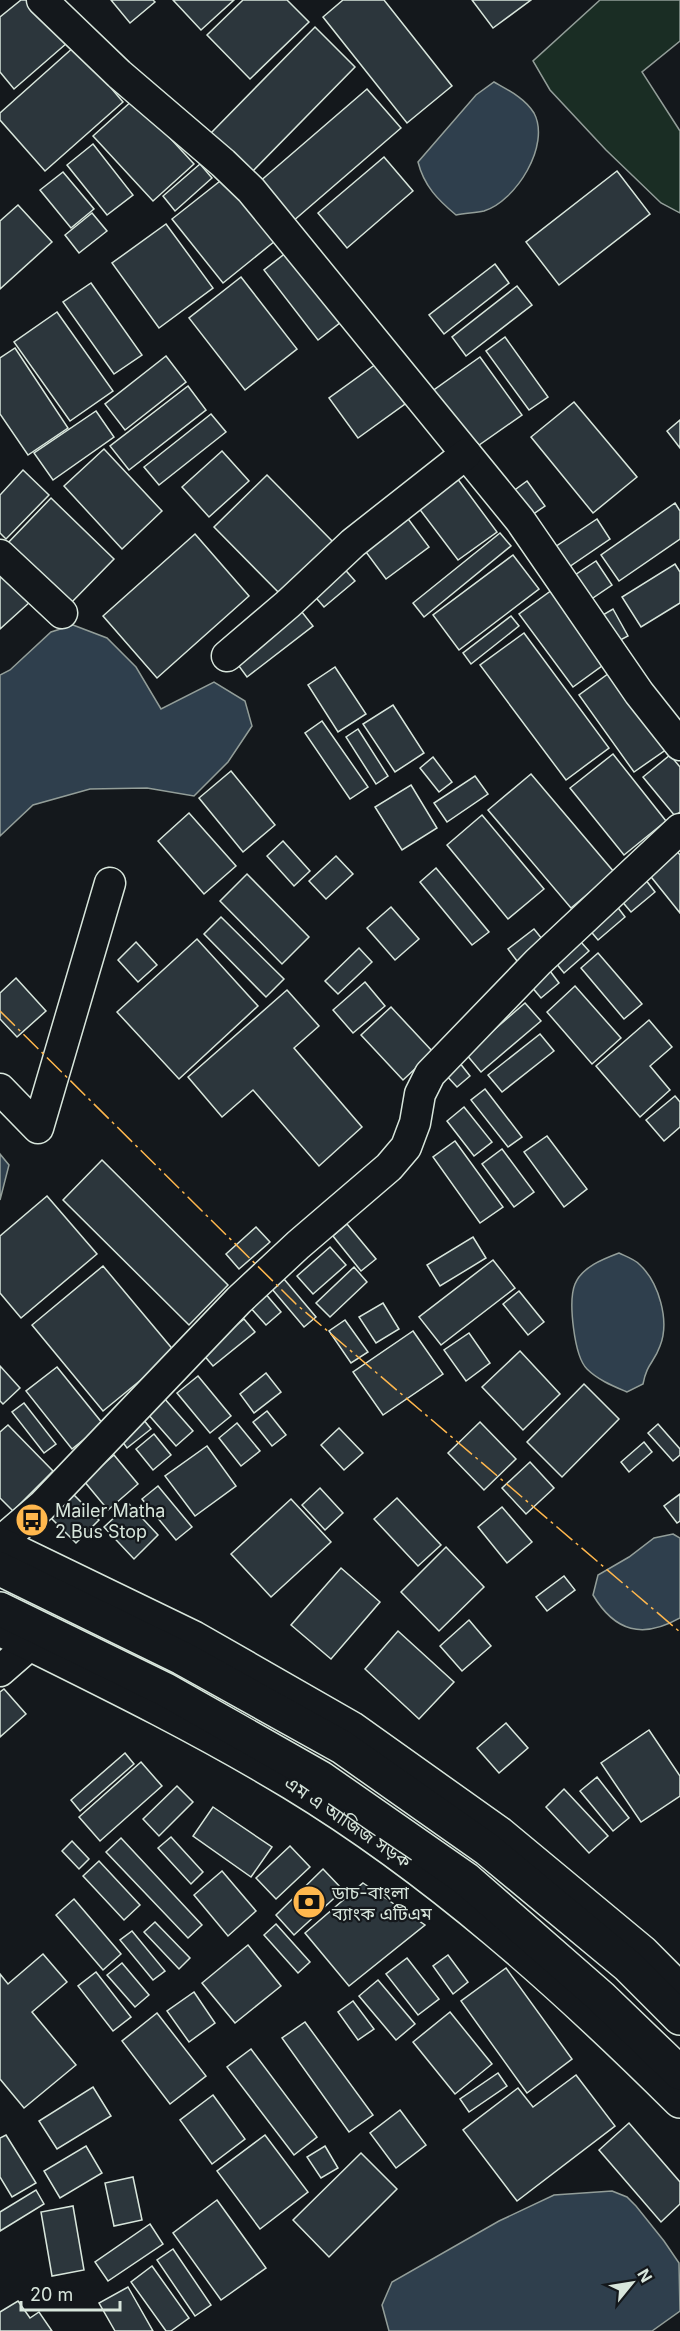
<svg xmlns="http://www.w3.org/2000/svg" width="680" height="2331" font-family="Inter,'Noto Sans Bengali',sans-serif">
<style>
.green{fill:#1a2d24;stroke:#939e99;stroke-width:1.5}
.water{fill:#2f3f4d;stroke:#939e99;stroke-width:1.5}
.building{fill:#2c363c;stroke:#d8e6dc;stroke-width:1.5}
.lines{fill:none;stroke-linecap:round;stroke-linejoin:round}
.street-casing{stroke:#d8e6dc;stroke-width:33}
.primary-casing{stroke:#d8e6dc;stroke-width:36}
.highway-casing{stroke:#d8e6dc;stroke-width:36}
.street{stroke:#14181c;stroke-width:30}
.primary{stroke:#14181c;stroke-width:33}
.highway{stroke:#14181c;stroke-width:33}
.power{stroke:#ffb74d;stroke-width:1.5;stroke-dasharray:21 4.5 3 4.5;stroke-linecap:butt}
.labels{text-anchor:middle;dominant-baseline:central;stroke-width:4.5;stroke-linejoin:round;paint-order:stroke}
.poi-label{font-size:18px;fill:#d8e6dc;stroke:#14181c;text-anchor:start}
.street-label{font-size:18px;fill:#d8e6dc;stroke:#14181c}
</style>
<rect width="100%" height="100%" fill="#14181c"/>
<polygon class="green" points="600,0 680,0 680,41 642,72 680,131 680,213 661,203 606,150 550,90 533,61"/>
<g class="water">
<path d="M494,82c14,8 31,16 40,31 17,32 -18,88 -50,98 -9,2 -19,2 -28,4 -18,-15 -32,-29 -38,-53l58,-67z"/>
<polygon points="73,625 107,638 136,667 161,709 214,682 245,701 252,726 228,762 194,796 147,788 90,789 33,805 0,836 0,675 10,670 51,632"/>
<polygon points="0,1154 9,1165 0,1200"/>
<path d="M619,1253c6,3 15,6 20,11 20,18 31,57 21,82 -6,17 -13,17 -17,38l-16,8c-14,-6 -29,-12 -40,-23 -13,-13 -19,-68 -12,-85 7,-17 28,-25 44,-31z"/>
<path d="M673,1534l7,4v80c-37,21 -65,14 -87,-23l5,-20 31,-18 25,-19z"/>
<polygon points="612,2191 627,2197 636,2206 664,2241 679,2263 680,2311 652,2331 389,2331 382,2305 392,2282 499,2221 554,2195"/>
</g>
<g class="building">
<polygon points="21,0 31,0 67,43 14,89 0,72 0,17"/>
<polygon points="111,0 153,0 155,2 130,23"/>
<polygon points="173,0 234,0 201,30"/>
<polygon points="243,0 287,0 309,22 250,79 207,35"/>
<polygon points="343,0 384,0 452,86 407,123 323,17"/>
<polygon points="472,0 531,0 493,28"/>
<polygon points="315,27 355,67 251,173 211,133"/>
<polygon points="75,46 123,102 45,171 0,120 0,113"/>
<polygon points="367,89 401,128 292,222 258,183"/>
<polygon points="134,99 194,164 153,201 93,136"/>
<polygon points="93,144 133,195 107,215 67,165"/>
<polygon points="384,157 413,191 347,248 318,213"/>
<polygon points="200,164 212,178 175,211 163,196"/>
<polygon points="617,171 650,214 559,285 526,242"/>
<polygon points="63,172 94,209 71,228 40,190"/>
<polygon points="229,174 280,237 223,283 172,219"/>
<polygon points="18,205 52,242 0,289 0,221"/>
<polygon points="92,213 107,231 79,253 65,235"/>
<polygon points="166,224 213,288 159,328 112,263"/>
<polygon points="287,252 341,322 318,340 264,270"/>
<polygon points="495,264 509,283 444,334 429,315"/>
<polygon points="241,277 297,349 245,390 189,318"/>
<polygon points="91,283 142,355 114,374 63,302"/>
<polygon points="517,286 532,305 466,356 452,337"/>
<polygon points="57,312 113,391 70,421 14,342"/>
<polygon points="505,337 548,397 529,410 486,351"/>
<polygon points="15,348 68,428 28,455 0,414 0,358"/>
<polygon points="166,356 186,382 125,430 105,404"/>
<polygon points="480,357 522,415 472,450 431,392"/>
<polygon points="376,364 405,404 358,438 329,398"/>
<polygon points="188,386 206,410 129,470 110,446"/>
<polygon points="574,402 637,477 593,513 531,437"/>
<polygon points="96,411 114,437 53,480 34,453"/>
<polygon points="211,414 226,432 159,485 144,467"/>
<polygon points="680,420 680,448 667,431"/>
<polygon points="104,449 162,511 122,549 64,486"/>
<polygon points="222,451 249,481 209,517 182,487"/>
<polygon points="23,470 49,495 6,539 0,533 0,495"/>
<polygon points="454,474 497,532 458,560 415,503"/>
<polygon points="267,475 337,546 284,598 214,527"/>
<polygon points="527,481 545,506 529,517 512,492"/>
<polygon points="51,498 114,559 68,606 5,546"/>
<polygon points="675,503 680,511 680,539 619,581 601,555"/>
<polygon points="406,516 429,547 386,579 363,548"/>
<polygon points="597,519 610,539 566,569 552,549"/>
<polygon points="500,533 511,546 424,617 413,603"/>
<polygon points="195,534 249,596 157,678 103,616"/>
<polygon points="513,555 539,589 459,650 433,615"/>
<polygon points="596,561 612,585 584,604 569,579"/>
<polygon points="675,564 680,572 680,603 641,627 622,597"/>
<polygon points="341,565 355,581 324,607 311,592"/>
<polygon points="0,566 31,601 0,629"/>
<polygon points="552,590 606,663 573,687 519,614"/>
<polygon points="298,607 313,626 247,677 233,658"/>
<polygon points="613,609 628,636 611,645 596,619"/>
<polygon points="511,616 519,626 471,664 463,653"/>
<polygon points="524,633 609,748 566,780 480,665"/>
<polygon points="335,667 366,714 338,732 308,685"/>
<polygon points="612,671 667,749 634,772 579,695"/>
<polygon points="393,705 424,753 395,772 363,724"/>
<polygon points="322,721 368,787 350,799 305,733"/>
<polygon points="358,729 388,776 376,784 346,737"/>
<polygon points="613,754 666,821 624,855 570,788"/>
<polygon points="670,755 680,767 680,812 675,816 643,777"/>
<polygon points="433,757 452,782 439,792 420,768"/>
<polygon points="231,771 275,825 243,852 199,798"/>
<polygon points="531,774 614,872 571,908 488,810"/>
<polygon points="475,776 488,794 447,822 434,803"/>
<polygon points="411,785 437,828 402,850 375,807"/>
<polygon points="189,813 236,866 204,894 158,841"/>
<polygon points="482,815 544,889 508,919 447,845"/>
<polygon points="283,841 310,871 294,886 267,856"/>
<polygon points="676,850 680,855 680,913 648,873"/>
<polygon points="336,856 353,874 326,899 309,881"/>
<polygon points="436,868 489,932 472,945 420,882"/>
<polygon points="247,874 309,937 282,964 220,901"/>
<polygon points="645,879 655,892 631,912 620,899"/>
<polygon points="616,905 625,917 598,940 588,928"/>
<polygon points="391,907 419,939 395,960 367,928"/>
<polygon points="221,917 284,979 266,997 204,934"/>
<polygon points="534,929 547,945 520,965 508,949"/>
<polygon points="197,939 258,1006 179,1079 117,1012"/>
<polygon points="580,941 589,951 564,973 555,962"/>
<polygon points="136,942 157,965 138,982 118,960"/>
<polygon points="359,948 372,962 338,994 325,981"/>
<polygon points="598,953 642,1004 624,1019 581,968"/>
<polygon points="550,971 559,983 541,998 531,986"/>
<polygon points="16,978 46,1011 17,1037 0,1019 0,993"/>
<polygon points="365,982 385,1006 353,1033 333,1010"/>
<polygon points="575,986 621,1038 592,1064 547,1012"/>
<polygon points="287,990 319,1026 294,1048 362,1127 319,1166 253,1090 222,1117 188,1077"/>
<polygon points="525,1003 541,1021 481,1072 466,1054"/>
<polygon points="391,1007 433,1052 403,1080 361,1035"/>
<polygon points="649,1020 672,1047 650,1066 670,1090 640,1117 596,1066"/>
<polygon points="540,1034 554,1051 502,1092 488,1075"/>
<polygon points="459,1062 470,1076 457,1087 445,1074"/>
<polygon points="485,1089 522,1137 508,1147 471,1100"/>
<polygon points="675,1096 680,1102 680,1127 664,1141 646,1120"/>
<polygon points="464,1107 492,1142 474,1156 447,1121"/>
<polygon points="547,1136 587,1189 564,1207 524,1152"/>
<polygon points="455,1141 503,1207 480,1223 433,1157"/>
<polygon points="502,1149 534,1192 514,1207 482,1164"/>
<polygon points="102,1160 228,1285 189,1325 63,1200"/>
<polygon points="47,1196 97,1254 21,1318 0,1293 0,1236"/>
<polygon points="347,1224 376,1259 361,1271 333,1236"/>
<polygon points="256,1227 270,1242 239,1269 226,1254"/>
<polygon points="473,1237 486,1258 440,1286 427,1265"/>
<polygon points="330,1247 346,1265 313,1294 297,1276"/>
<polygon points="493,1260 515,1288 441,1345 419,1317"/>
<polygon points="103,1266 175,1352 103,1411 32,1325"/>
<polygon points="354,1267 367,1282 330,1317 316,1303"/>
<polygon points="284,1279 316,1317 304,1327 272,1289"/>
<polygon points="519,1291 544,1322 528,1335 503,1304"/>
<polygon points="264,1292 281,1312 266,1325 249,1306"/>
<polygon points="383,1303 399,1329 376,1343 359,1317"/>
<polygon points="244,1319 255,1332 213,1366 202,1353"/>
<polygon points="345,1320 368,1352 351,1363 329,1331"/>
<polygon points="413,1331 443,1374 383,1415 353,1372"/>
<polygon points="469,1333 490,1363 466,1381 444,1350"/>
<polygon points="520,1351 560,1394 523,1430 482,1387"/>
<polygon points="0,1366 20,1388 3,1404 0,1401"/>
<polygon points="57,1367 103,1424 72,1449 26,1391"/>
<polygon points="266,1373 281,1392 254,1413 240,1394"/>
<polygon points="198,1376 231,1416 210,1433 177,1393"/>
<polygon points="584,1384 619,1419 562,1477 527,1442"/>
<polygon points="164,1398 193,1431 176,1446 147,1413"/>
<polygon points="24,1403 56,1444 44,1453 12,1412"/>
<polygon points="267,1411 286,1435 272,1446 253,1422"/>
<polygon points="143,1419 151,1429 127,1448 119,1437"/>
<polygon points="480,1422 516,1459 484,1490 448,1453"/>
<polygon points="237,1423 260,1451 241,1466 219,1438"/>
<polygon points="658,1424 680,1449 680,1455 673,1461 648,1433"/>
<polygon points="8,1425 53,1471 13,1511 0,1498 0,1432"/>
<polygon points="339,1428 363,1453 344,1470 321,1445"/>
<polygon points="154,1434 171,1455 153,1470 136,1449"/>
<polygon points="644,1442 652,1452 629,1472 621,1462"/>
<polygon points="207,1446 236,1486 195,1516 165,1476"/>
<polygon points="114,1455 138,1484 108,1510 84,1481"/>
<polygon points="530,1462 554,1488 526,1514 502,1488"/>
<polygon points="158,1486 192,1527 176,1540 142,1499"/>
<polygon points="320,1488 343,1513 325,1530 302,1505"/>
<polygon points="71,1492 99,1520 76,1543 48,1515"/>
<polygon points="680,1494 680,1521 677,1523 664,1506"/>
<polygon points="397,1498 441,1545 418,1566 374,1519"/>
<polygon points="291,1499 331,1542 271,1597 231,1554"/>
<polygon points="129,1504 158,1535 134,1559 104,1527"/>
<polygon points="502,1507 532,1542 507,1563 478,1527"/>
<polygon points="446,1547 484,1587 439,1631 401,1592"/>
<polygon points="341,1568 380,1602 331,1659 291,1625"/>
<polygon points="564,1576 575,1590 547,1611 536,1597"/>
<polygon points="469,1620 491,1646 462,1671 440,1646"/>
<polygon points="398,1631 454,1682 419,1719 365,1669"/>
<polygon points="4,1689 26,1714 0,1737 0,1692"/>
<polygon points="506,1723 528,1748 499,1773 477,1748"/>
<polygon points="649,1730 680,1776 680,1796 641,1822 601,1763"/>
<polygon points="125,1753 134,1764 80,1811 71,1800"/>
<polygon points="141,1762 162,1786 100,1841 79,1817"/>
<polygon points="597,1777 629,1818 613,1831 580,1791"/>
<polygon points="177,1786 193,1802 159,1836 143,1819"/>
<polygon points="564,1789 608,1836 589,1853 546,1807"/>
<polygon points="213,1807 272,1847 251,1877 193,1836"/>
<polygon points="171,1837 203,1872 191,1884 158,1848"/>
<polygon points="121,1838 202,1925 188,1938 106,1852"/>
<polygon points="72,1841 89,1859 79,1869 62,1851"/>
<polygon points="290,1846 310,1867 276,1899 256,1878"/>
<polygon points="99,1861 140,1905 124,1920 83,1876"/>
<polygon points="323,1869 343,1890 294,1935 276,1915"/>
<polygon points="222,1871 256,1911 228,1936 194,1895"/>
<polygon points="363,1883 425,1925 349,1986 305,1933"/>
<polygon points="74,1899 121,1954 103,1970 56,1915"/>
<polygon points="155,1922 190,1958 179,1969 144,1932"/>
<polygon points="276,1924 310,1962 298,1973 264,1935"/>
<polygon points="132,1931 165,1971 153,1980 120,1940"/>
<polygon points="248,1945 281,1986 235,2023 202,1983"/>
<polygon points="43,1954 67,1982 32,2012 76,2065 24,2108 0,2079 0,1974 8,1984"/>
<polygon points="448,1955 468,1982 453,1994 433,1966"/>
<polygon points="407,1958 439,1999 418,2015 386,1974"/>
<polygon points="122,1963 149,1995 135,2007 107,1975"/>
<polygon points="506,1968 572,2059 527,2093 461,2001"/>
<polygon points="96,1972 131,2017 113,2031 78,1986"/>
<polygon points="378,1980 415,2024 396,2040 359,1996"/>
<polygon points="194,1992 215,2023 189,2042 167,2011"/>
<polygon points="353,2001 374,2029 358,2040 338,2012"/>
<polygon points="450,2012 492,2064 455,2094 413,2042"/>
<polygon points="157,2013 206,2076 170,2104 122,2041"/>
<polygon points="305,2022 373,2115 349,2132 282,2038"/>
<polygon points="251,2049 317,2137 294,2155 227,2067"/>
<polygon points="498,2073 507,2086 469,2112 460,2099"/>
<polygon points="576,2075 615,2126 517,2201 463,2130 518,2088 533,2107"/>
<polygon points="93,2087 111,2116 57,2149 39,2121"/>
<polygon points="213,2095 245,2139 212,2164 180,2120"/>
<polygon points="400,2110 426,2145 396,2168 370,2133"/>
<polygon points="629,2123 680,2182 680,2204 661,2222 599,2150"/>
<polygon points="6,2135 36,2183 12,2197 0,2177 0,2138"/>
<polygon points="265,2135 308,2192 260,2229 217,2171"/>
<polygon points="86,2146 102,2173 60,2198 44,2171"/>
<polygon points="325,2146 338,2168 321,2178 307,2157"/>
<polygon points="361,2153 397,2189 329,2257 293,2220"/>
<polygon points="133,2177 142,2220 114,2226 105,2183"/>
<polygon points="36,2190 44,2204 0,2231 0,2212"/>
<polygon points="217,2200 266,2268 221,2300 173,2233"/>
<polygon points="73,2206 84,2270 52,2276 41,2212"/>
<polygon points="150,2224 163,2244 108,2281 95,2262"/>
<polygon points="173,2249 211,2305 195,2316 157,2260"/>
<polygon points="152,2266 189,2318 171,2331 166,2331 131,2282"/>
<polygon points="128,2287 153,2331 115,2331 99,2303"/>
<polygon points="18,2301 30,2318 39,2312 52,2331 0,2331 0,2312"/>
</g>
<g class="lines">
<g class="street-casing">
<g id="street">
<polyline points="42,0 119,74 223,163 251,190 520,520 639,693 680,745"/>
<polyline points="0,555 62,613"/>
<polyline points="227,656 288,604 353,543 466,454"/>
<polyline points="0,1089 38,1128 110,883"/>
<polyline points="0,1542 42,1506 239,1300 298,1245 389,1167 406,1147 415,1123 420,1094 430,1074 538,962 680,829"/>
<polyline points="0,1671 31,1644"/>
</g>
</g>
<g class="primary-casing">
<g id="primary">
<polyline points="0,1544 194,1638 351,1728 500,1834 642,1952 680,1990"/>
<path d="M0,1629c99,49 198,97 292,154 145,88 269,200 388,318"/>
</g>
</g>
<g class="highway-casing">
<g id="highway">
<polyline points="0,1569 182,1658 342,1747 487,1849 628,1966 680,2018"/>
<polyline points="0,1609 166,1690 321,1778 466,1879 601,1997 680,2073"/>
</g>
</g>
<use href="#street" class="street"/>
<use href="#primary" class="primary"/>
<use href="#highway" class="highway"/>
<polyline class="power" points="0,1011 296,1304 680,1632"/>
</g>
<defs>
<g id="bus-disc" transform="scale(1.725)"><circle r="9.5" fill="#ffb74d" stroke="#14181c"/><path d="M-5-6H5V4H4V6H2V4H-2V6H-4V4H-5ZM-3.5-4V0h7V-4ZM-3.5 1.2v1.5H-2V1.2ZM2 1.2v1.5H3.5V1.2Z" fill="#111"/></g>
<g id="bank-disc" transform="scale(1.725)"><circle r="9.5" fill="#ffb74d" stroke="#14181c"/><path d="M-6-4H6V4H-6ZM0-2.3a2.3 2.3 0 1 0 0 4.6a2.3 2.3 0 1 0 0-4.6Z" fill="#111"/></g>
</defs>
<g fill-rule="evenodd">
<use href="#bus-disc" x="32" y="1520"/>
<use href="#bank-disc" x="309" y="1902"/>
</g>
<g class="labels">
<g class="poi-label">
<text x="55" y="1510">Mailer Matha<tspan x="55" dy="21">2 Bus Stop</tspan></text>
<text x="332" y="1892">ডাচ-বাংলা<tspan x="332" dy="21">ব্যাংক এটিএম</tspan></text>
</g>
<g class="street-label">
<text transform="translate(348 1822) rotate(34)">এম এ আজিজ সড়ক</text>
</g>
</g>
<g transform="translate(632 2283) rotate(60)" stroke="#14181c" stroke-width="4.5" paint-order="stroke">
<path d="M0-4.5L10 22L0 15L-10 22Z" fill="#d8e6dc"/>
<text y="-9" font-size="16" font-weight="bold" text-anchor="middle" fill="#d8e6dc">N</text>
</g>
<path d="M21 2301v9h99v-9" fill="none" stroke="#d8e6dc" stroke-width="3"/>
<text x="30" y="2301" font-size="18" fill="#d8e6dc" stroke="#14181c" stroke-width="4.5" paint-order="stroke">20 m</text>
</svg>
